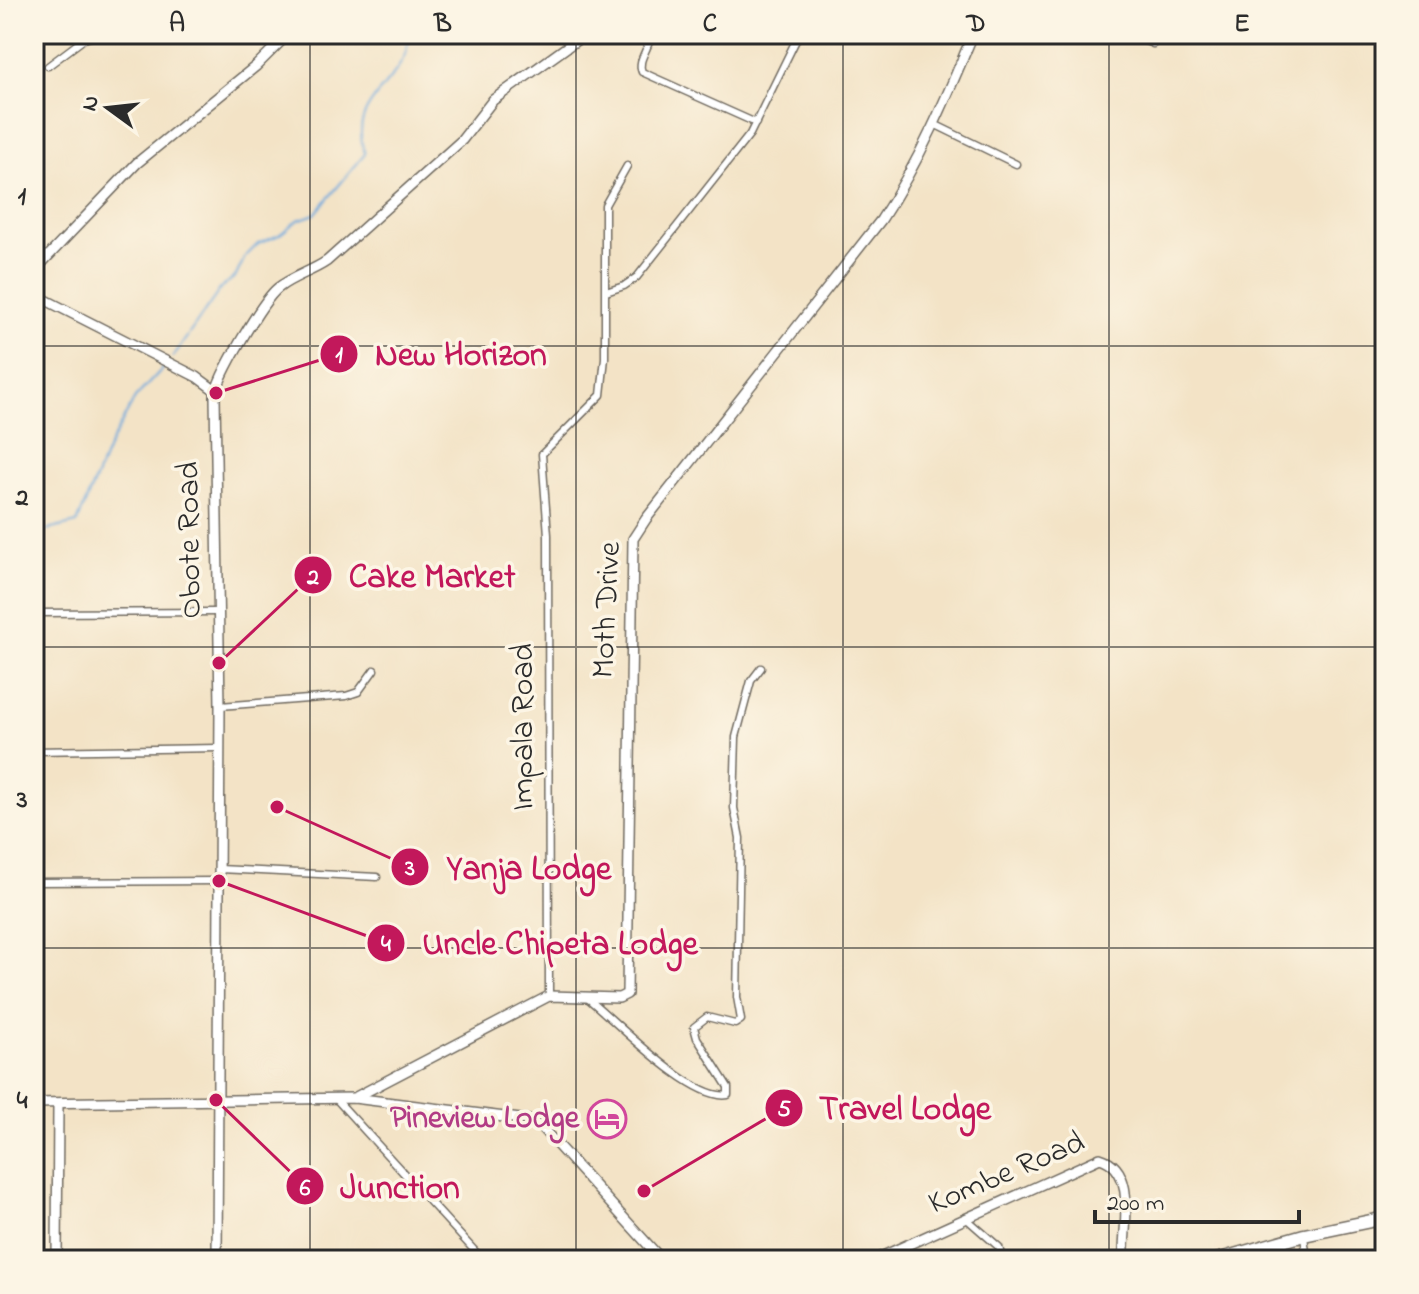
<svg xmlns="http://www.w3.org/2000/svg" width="1419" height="1294" font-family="'Indie Flower',sans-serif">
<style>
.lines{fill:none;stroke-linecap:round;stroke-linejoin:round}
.stream{stroke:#6ba8dd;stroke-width:2}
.street-casing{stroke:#716b61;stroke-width:9}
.secondary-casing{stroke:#716b61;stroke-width:12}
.highway-casing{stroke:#716b61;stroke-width:15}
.street{stroke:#fff;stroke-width:6}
.secondary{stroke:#fff;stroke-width:9}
.highway{stroke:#fff;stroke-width:12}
.grid{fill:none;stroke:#2b2b2b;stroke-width:2;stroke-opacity:0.55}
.labels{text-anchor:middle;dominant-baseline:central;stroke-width:7;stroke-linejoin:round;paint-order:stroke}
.street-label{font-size:32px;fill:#2b2b2b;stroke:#fcf5e5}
.hotel-label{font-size:32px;font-weight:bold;fill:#b23c85;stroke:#fcf5e5;text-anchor:end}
.leader{fill:none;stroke:#c2185b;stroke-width:3}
.callout-dot{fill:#c2185b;stroke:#fcf5e5;stroke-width:3}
.mark-label{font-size:24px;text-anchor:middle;font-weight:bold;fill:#fff}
.callout-label{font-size:34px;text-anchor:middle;font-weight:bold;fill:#c2185b;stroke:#fcf5e5;stroke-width:7;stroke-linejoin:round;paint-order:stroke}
.neatline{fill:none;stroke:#2b2b2b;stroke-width:3}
.grid-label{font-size:26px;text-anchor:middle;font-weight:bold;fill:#2b2b2b}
</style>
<rect width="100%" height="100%" fill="#fcf5e5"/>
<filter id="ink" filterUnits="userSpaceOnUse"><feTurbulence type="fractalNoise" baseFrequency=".0125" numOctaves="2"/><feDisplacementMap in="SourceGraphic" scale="16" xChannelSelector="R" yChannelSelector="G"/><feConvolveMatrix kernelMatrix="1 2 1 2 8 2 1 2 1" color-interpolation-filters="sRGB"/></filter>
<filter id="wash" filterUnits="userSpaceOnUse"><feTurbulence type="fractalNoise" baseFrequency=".006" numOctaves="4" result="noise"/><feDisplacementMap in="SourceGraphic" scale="32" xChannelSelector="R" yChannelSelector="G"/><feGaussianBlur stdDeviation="1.8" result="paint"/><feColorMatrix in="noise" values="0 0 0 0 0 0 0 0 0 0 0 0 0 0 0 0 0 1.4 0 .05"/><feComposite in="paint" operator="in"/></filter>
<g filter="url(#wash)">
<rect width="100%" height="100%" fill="#f3e3c6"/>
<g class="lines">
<g class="stream">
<path d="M173,357l48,-69 15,-12 9,-19 13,-13 21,-9 19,-15 17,-6 50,-60c-17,-47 23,-62 39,-97 4,-9 2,-16 9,-23"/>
<polyline points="34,533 77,523 109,446 135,398 164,367"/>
</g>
</g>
</g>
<g filter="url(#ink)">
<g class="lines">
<g class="street-casing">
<g id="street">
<path d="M649,34c3,13 -13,25 -7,38l114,51"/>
<polyline points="1129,34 1153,44"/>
<polyline points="48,66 84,39 100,34"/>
<polyline points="936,125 1016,164"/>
<polyline points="606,292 624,286 637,277 750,134 799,34"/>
<polyline points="34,613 219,612"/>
<polyline points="220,706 346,696 358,692 374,670"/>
<polyline points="34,751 219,748"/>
<polyline points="219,869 377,877"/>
<polyline points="34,882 219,881"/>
<polyline points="549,996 548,535 542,454 601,395 605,358 605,205 627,166"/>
<path d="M586,997c29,23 107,105 142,98v-8l-31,-49 -3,-11 13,-10 28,7 6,-4 -4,-23 3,-159 -6,-30 2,-71 15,-56 10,-13"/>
<polyline points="336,1099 483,1260"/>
<polyline points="967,1219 999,1247 1002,1260"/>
<polyline points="1304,1236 1307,1260"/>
</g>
</g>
<g class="secondary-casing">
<g id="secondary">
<polyline points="34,271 137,163 256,66 288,34"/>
<polyline points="34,294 197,377 216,391"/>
<path d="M354,1098l195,-102 70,2 8,-4 6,-455 13,-20 235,-299c39,-59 65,-121 92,-186"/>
<polyline points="34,1103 354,1098 528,1120 542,1128 662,1260"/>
<polyline points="57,1260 58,1104"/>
<path d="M217,1260l3,-554 -5,-310c3,-20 47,-95 63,-108 15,-12 33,-16 49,-27l135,-121 31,-40 92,-66"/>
<path d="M874,1260l226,-102c39,11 22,73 24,102"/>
</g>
</g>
<g class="highway-casing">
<polyline id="highway" points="1217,1260 1304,1235 1385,1218"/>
</g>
<use href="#street" class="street"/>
<use href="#secondary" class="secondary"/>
<use href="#highway" class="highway"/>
</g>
</g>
<path class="grid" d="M310,34v1226M576,34v1226M843,34v1226M1109,34v1226M34,346h1351M34,647h1351M34,948h1351"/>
<defs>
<g id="hotel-ring" transform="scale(2)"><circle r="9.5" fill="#fcf5e5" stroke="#d1479c" stroke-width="1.5"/><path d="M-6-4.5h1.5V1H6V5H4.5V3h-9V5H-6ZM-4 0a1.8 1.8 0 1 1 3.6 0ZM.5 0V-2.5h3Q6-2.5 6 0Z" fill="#d1479c"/></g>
</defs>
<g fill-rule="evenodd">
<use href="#hotel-ring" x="607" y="1119"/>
</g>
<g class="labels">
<g class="street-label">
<text transform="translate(191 540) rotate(-91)">Obote Road</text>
<text transform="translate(608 610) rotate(-87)">Moth Drive</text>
<text transform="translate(524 727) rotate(-90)">Impala Road</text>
<text transform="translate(1007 1174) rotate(-23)">Kombe Road</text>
</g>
<g class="hotel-label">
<text x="579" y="1119">Pineview Lodge</text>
</g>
</g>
<path class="leader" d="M216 393L339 354M219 663L313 575M277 807L410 867M219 881L386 943M644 1191L784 1108M216 1100L305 1186"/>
<g class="callout-dot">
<circle cx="216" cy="393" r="8"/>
<circle cx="219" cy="663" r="8"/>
<circle cx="277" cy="807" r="8"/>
<circle cx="219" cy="881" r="8"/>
<circle cx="644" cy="1191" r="8"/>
<circle cx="216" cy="1100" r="8"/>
<circle cx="339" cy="354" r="20"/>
<circle cx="313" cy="575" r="20"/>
<circle cx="410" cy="867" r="20"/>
<circle cx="386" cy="943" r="20"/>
<circle cx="784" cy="1108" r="20"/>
<circle cx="305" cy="1186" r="20"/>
</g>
<g class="mark-label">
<text x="339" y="362">1</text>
<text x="313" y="584">2</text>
<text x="410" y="875">3</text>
<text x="386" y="951">4</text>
<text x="784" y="1116">5</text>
<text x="305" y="1195">6</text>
</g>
<g class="callout-label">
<text x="461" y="365">New Horizon</text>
<text x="432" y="587">Cake Market</text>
<text x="529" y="879">Yanja Lodge</text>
<text x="560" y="954">Uncle Chipeta Lodge</text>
<text x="905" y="1119">Travel Lodge</text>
<text x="400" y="1198">Junction</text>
</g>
<rect width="1419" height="1294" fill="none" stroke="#fcf5e5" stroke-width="88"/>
<g transform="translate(108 108) rotate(285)" stroke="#fcf5e5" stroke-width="6" paint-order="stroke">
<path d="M0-6L14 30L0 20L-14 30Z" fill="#2b2b2b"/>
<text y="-12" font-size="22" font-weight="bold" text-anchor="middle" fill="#2b2b2b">N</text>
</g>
<path d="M1095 1210v12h204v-12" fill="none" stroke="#2b2b2b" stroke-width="4"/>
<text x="1107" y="1210" font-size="24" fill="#2b2b2b" stroke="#fcf5e5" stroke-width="6" paint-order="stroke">200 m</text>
<rect x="44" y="44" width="1331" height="1206" class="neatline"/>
<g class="grid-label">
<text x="177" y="31">A</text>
<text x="443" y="31">B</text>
<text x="710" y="31">C</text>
<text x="976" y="31">D</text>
<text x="1242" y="31">E</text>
<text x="22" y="204">1</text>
<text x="22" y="505">2</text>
<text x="22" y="807">3</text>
<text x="22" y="1108">4</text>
</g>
</svg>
